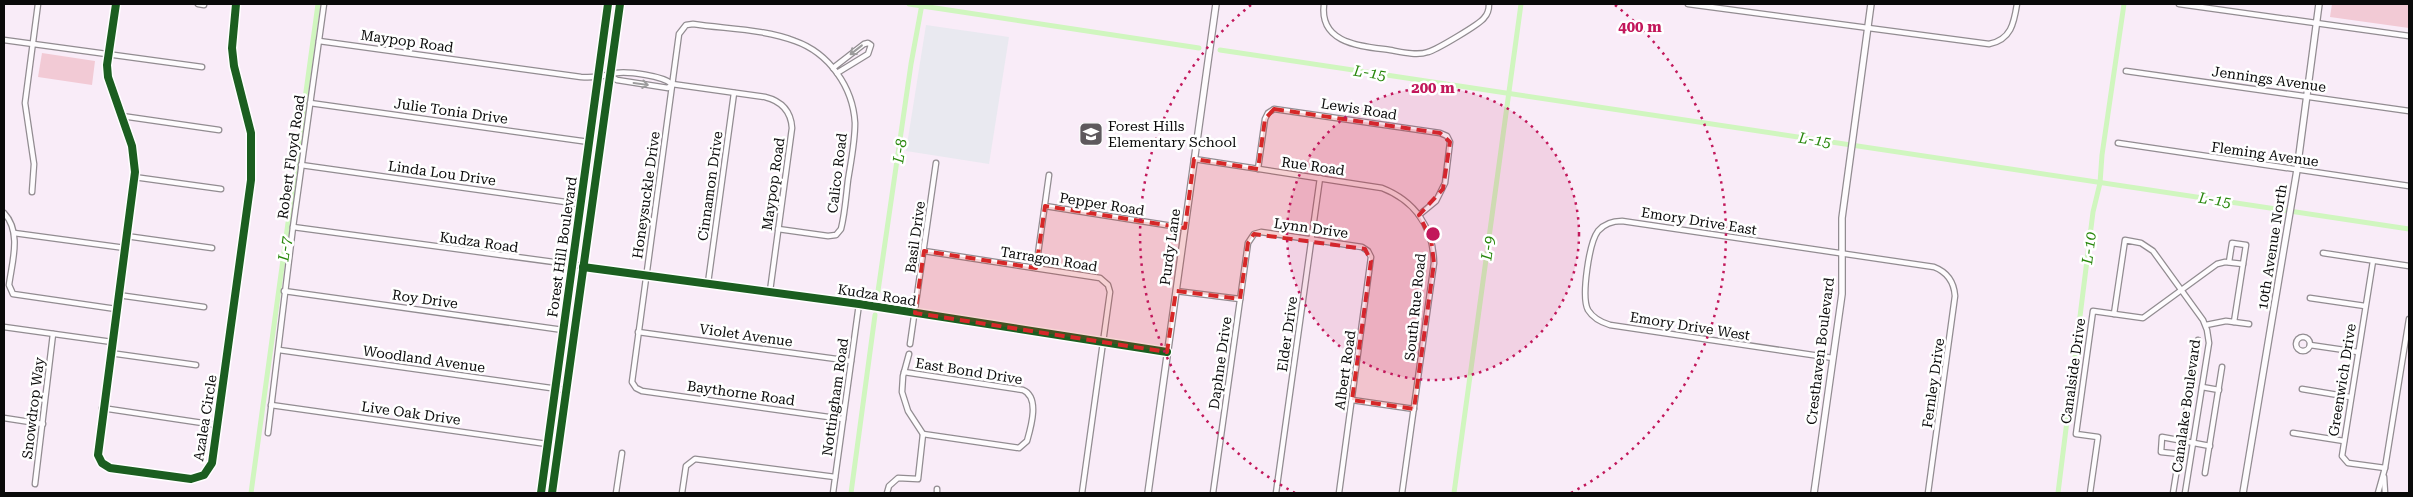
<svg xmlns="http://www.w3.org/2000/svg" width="2413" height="497" font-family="'Roboto Serif',serif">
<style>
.industrial{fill:#e9e9f0}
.green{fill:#f2cad5}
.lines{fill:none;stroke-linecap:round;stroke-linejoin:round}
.canal{stroke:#d0f6bf;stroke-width:5}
.minor-casing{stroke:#928c91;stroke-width:7}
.tertiary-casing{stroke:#928c91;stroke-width:8}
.secondary-casing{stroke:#888288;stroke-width:9}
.minor{stroke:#fefcfe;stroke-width:4.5}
.tertiary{stroke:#fefcfe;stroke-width:5.5}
.secondary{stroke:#f4e6f1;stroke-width:6}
.cycleway-casing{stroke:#fff;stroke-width:11}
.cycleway{stroke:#1b5e20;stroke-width:8}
.oneway{stroke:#9c9b9c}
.marked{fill:#d62828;fill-opacity:0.2;stroke:#d62828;stroke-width:4;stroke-dasharray:10 6;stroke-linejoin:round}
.ring{fill:none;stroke:#c2185b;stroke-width:2.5;stroke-dasharray:2.5 5}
.labels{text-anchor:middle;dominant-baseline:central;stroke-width:5;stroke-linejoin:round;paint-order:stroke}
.street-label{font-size:14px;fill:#0a0a0a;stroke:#fff}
.poi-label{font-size:14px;fill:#0a0a0a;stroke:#fff;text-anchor:start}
.water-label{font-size:15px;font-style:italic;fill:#28870c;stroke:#fff}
.centre{fill:#c2185b;stroke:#fff;stroke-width:2.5}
.ring-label{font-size:15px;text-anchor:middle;font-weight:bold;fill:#c2185b;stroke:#fff;stroke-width:5;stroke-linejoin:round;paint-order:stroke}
</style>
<rect width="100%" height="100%" fill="#f9ecf8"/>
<polygon class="industrial" points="926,25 1009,37 989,164 906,151"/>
<g class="green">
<polygon points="2332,4 2409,4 2409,28 2330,17"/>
<polygon points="42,53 95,61 92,85 38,77"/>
</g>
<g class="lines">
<g class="canal">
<polyline points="909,4 1199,48"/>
<polyline points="1220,50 2409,229"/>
<polyline points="877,298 911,64 922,4"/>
<polyline points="251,493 318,4"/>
<polyline points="851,493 875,315"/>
<polyline points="1454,493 1521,4"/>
<polyline points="2058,493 2093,212 2100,183 2102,155 2124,4"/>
</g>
<g class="minor-casing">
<g id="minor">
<polyline points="116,4 107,65 108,77 132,146 135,172 98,455 102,463 110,468 191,479 204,475 212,463 251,180 251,133 234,66 232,48 236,4"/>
<polyline points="198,4 204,5"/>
<path d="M1324,4c-5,40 37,42 66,46 11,2 27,6 38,2 8,-2 52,-28 56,-34 4,-4 5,-9 5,-14"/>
<path d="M1688,4l301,40c22,-4 25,-21 28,-40"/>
<polyline points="2179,4 2409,36"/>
<polyline points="4,40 202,67"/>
<path d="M319,41l262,36c13,1 22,-1 35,-4 12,-2 47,3 56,11l93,13c16,4 26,14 27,31l-22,163"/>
<polyline points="833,68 864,44 868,43 871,45 868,54 837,73"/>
<polyline points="2126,71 2409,111"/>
<polyline points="610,76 617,80 668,88 672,84"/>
<polyline points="310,103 589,142"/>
<polyline points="122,116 219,130"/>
<polyline points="2118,143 2409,186"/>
<path d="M1194,159l188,29c33,13 51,39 52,75l-32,230"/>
<polyline points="301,165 580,204"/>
<polyline points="1258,169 1265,119 1268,113 1274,109 1440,133 1447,136 1450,142 1445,183 1436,201 1419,215"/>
<polyline points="134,177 221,189"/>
<polyline points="32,192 34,164 25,103 38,4"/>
<polyline points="1045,206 1185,228"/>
<path d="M4,213c18,19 8,49 5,72l4,9 103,15"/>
<polyline points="293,227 770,291 1167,352"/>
<path d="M778,229l50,7 8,-1 5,-6c4,-16 5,-33 7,-49 3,-19 7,-38 7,-57 -2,-36 -26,-70 -60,-82 -31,-12 -69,-12 -102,-17l-7,1 -7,9 -47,348 4,6 6,3 201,28"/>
<polyline points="14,233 125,248"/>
<polyline points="126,236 212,248"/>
<polyline points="924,251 1100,278 1108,285 1110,292 1082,493"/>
<polyline points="2323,253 2409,266"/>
<polyline points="2373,261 2342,456 2348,463 2385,468"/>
<polyline points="2229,262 2232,243 2246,245 2234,322"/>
<polyline points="1036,268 1049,175"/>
<polyline points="708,283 734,93"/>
<polyline points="284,291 563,330"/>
<polyline points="1176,291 1240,299"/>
<polyline points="118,295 204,307"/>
<polyline points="2310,298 2365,306"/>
<polyline points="2114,314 2125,240 2141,243 2153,251 2203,320 2207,330 2209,343 2185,493"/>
<polyline points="2206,325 2226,321 2249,324"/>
<polyline points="4,327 112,342"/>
<polyline points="638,332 851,361"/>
<circle cx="2303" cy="344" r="7"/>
<polyline points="910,344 936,163"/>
<polyline points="2310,345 2358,352"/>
<polyline points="279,350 565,390"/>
<polyline points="110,353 196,365"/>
<path d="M1833,358l-223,-33c-10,-3 -17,-7 -22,-15 -7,-13 1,-67 10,-79 6,-7 14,-10 24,-10l312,46c13,5 20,15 21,29l-27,197"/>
<path d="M904,372l119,18c17,7 8,37 4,51l-8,7 -96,-14"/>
<polyline points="2202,387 2219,390"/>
<polyline points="2302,389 2350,397"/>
<polyline points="1352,400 1414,409"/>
<polyline points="271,405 547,444"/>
<polyline points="102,408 216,425"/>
<polyline points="4,418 43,424"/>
<polyline points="268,433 293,227 324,4"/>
<polyline points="2293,433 2344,441"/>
<polyline points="2180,454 2161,452 2162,437 2210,446"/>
<polyline points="2205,473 2222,367"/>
<polyline points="2384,477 2385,493"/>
<polyline points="35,484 53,334"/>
<polyline points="937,489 937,493"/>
<polyline points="616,493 622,453"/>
<polyline points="682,493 686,466 695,459 835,477"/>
<polyline points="833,493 859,304"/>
<polyline points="887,493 889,486 898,478 918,479 923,434 908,411 902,392 903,376 909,354"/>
<polyline points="1213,493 1248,243 1254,234 1261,232 1362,247 1368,251 1371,257 1339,493"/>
<polyline points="1276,493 1320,178"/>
<polyline points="2090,493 2098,437 2076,434 2093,311 2143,318 2217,264 2225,262 2243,264"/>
<polyline points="2173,493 2198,340"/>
<polyline points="2378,493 2385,468 2409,319"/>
</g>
</g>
<g class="tertiary-casing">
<g id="tertiary">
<polyline points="1148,493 1216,4"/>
<polyline points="1814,493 1842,294 1842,218 1871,4"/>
<polyline points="2243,493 2297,170 2319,4"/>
</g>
</g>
<g class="secondary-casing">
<g id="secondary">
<polyline points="541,493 608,4"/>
<polyline points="552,493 620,4"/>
</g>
</g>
<use href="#minor" class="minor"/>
<use href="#tertiary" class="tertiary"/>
<use href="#secondary" class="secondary"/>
<g class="cycleway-casing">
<g id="cycleway">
<polyline points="116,4 107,65 108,77 132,146 135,172 98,455 102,463 110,468 191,479 204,475 212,463 251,180 251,133 234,66 232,48 236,4"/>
<polyline points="583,267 859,304 1167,352"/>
<polyline points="541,493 608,4"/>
<polyline points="552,493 620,4"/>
</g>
</g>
<use href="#cycleway" class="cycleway"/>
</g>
<defs><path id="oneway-shaft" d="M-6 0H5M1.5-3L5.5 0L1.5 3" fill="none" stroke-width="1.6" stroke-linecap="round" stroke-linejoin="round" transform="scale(1.25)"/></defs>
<g class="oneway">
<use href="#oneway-shaft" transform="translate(856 50) rotate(142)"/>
<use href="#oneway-shaft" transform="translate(641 84) rotate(8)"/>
</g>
<path class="marked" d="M1274,109l166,24 10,9 -7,47 -24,26 12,24 3,24 -20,146 -62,-9 19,-139 -6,-12 -111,-15 -6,9 -8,56 -64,-8 -9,61 -252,-39 9,-62 112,17 9,-62 140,22 9,-69 64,10 7,-50z"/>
<circle cx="1433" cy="234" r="146" fill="#c2185b" fill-opacity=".12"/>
<g class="ring">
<circle cx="1433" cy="234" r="146"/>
<path d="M1295 493A293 293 0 0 1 1251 5M1615 5A293 293 0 0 1 1571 493"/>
</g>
<defs>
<g id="school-square" transform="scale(1.25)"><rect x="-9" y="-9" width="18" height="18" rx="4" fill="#5e595d" stroke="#fff"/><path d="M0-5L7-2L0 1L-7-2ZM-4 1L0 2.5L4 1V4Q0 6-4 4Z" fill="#fff"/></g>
</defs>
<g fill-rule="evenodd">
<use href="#school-square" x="1091" y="134"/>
</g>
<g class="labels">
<g class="street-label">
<text transform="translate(407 41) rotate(8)">Maypop Road</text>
<text transform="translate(2269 79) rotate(8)">Jennings Avenue</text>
<text transform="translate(1359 109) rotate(9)">Lewis Road</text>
<text transform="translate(451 111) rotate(8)">Julie Tonia Drive</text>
<text transform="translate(2265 154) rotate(8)">Fleming Avenue</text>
<text transform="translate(291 157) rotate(-82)">Robert Floyd Road</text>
<text transform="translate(1313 166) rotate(8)">Rue Road</text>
<text transform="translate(442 173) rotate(8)">Linda Lou Drive</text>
<text transform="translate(837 173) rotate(-83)">Calico Road</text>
<text transform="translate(773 184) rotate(-82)">Maypop Road</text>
<text transform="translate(710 186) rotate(-82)">Cinnamon Drive</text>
<text transform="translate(646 195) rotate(-82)">Honeysuckle Drive</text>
<text transform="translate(1102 204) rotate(9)">Pepper Road</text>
<text transform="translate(1699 221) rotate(9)">Emory Drive East</text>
<text transform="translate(1311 228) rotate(8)">Lynn Drive</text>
<text transform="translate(915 237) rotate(-82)">Basil Drive</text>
<text transform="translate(479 242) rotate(8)">Kudza Road</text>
<text transform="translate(562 247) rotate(-82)">Forest Hill Boulevard</text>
<text transform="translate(1170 247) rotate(-82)">Purdy Lane</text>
<text transform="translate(2272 247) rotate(-81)">10th Avenue North</text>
<text transform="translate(1049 259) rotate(9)">Tarragon Road</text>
<text transform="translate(877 295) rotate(9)">Kudza Road</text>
<text transform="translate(425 299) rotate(8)">Roy Drive</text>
<text transform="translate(1415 307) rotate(-84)">South Rue Road</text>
<text transform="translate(1690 326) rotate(9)">Emory Drive West</text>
<text transform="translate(1287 334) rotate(-82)">Elder Drive</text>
<text transform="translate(746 335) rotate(8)">Violet Avenue</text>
<text transform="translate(1820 351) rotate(-83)">Cresthaven Boulevard</text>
<text transform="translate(424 359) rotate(8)">Woodland Avenue</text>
<text transform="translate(1220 363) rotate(-82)">Daphne Drive</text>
<text transform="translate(1345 370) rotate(-82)">Albert Road</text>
<text transform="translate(969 371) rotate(9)">East Bond Drive</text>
<text transform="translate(2073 371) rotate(-82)">Canalside Drive</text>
<text transform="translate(2342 380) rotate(-81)">Greenwich Drive</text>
<text transform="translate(1933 383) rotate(-82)">Fernley Drive</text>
<text transform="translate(741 393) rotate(8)">Baythorne Road</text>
<text transform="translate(835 397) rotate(-82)">Nottingham Road</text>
<text transform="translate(2186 406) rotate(-82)">Canalake Boulevard</text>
<text transform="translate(33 408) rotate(-83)">Snowdrop Way</text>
<text transform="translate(411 413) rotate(8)">Live Oak Drive</text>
<text transform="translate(205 418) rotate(-81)">Azalea Circle</text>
</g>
<g class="poi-label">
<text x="1108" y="126">Forest Hills<tspan x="1108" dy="16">Elementary School</tspan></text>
</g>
<g class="water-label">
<text transform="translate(1370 73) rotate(9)">L-15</text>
<text transform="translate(1815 140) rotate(9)">L-15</text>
<text transform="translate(900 151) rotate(-81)">L-8</text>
<text transform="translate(2215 200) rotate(9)">L-15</text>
<text transform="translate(1488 248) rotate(-82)">L-9</text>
<text transform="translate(2089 248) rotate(-83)">L-10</text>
<text transform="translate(285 249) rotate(-82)">L-7</text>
</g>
</g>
<circle cx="1433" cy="234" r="8" class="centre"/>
<g class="ring-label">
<text x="1640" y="32">400 m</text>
<text x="1433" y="93">200 m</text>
</g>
<rect width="2413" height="497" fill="none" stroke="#0a0a0a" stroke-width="10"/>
</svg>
